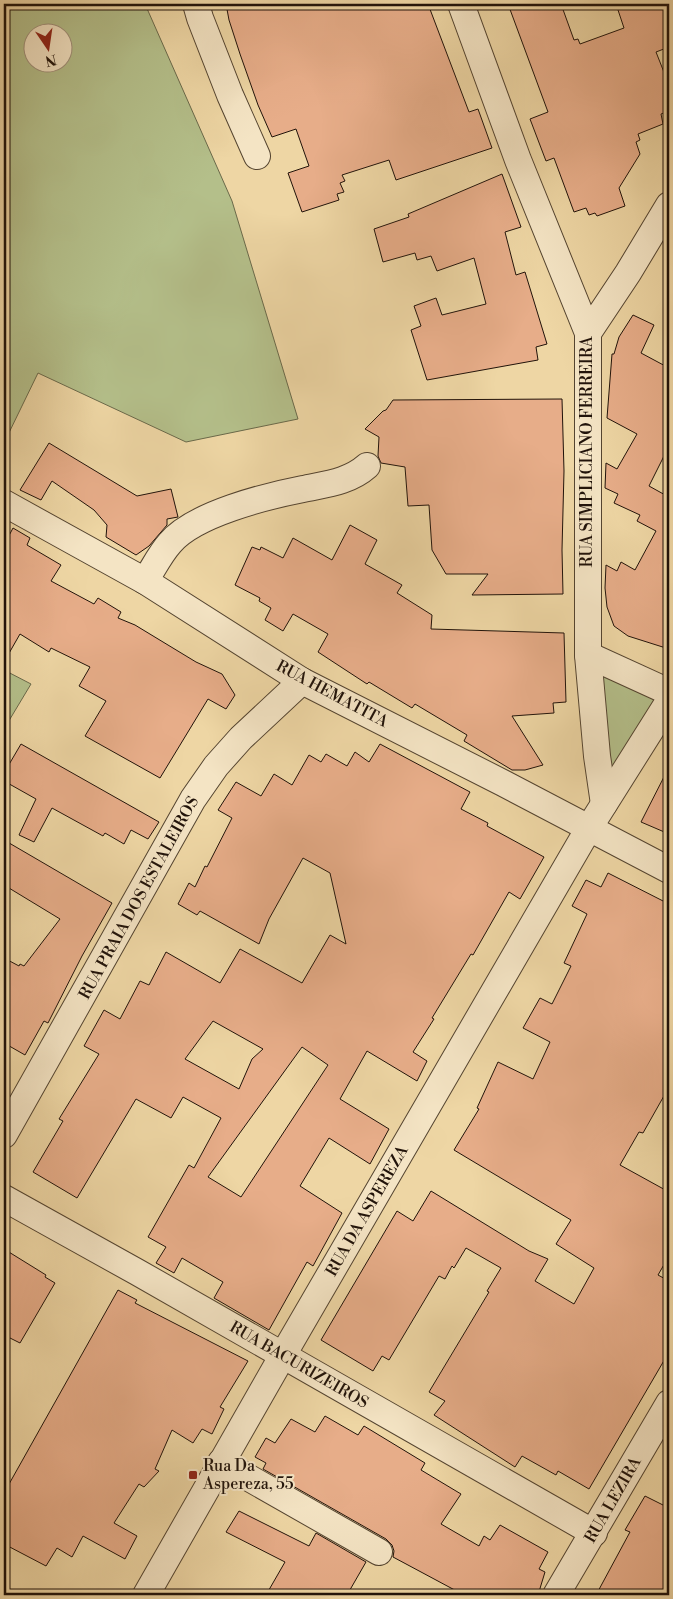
<svg xmlns="http://www.w3.org/2000/svg" width="673" height="1599" font-family="'Libre Bodoni',serif">
<style>
.green{fill:#b4bf8a;stroke:#6a694a;fill-rule:evenodd}
.building{fill:#e7ad89;stroke:#21130a;fill-rule:evenodd}
.lines{fill:none;stroke-linecap:round;stroke-linejoin:round}
.street-casing{stroke:#544430;stroke-width:28}
.street{stroke:#f4e4c4;stroke-width:26}
.poi-dot{fill:#8f2418;stroke:#f4e4c4;stroke-width:2}
.labels{text-anchor:middle;dominant-baseline:central;stroke-width:4;stroke-linejoin:round;paint-order:stroke}
.street-label{font-size:16px;fill:#21130a;stroke:#f4e4c4}
.poi-label{font-size:16px;fill:#21130a;stroke:#f4e4c4;text-anchor:start}
</style>
<rect width="100%" height="100%" fill="#eed6a4"/>
<filter id="stains"><feTurbulence type="fractalNoise" baseFrequency=".004" numOctaves="4"/><feColorMatrix values="0 0 0 0 .2 0 0 0 0 .09 0 0 0 0 .02 0 0 0 .5 -.17"/></filter>
<radialGradient id="worn" r=".72"><stop offset=".6" stop-color="#630" stop-opacity="0"/><stop offset="1" stop-color="#630" stop-opacity=".3"/></radialGradient>
<g class="green">
<path d="M4,4h141l87,197 66,218 -112,23 -148,-69 -34,70zM32,32h30v30h-30z"/>
<polygon points="588,655 669,692 604,804"/>
<polygon points="4,670 31,684 4,729"/>
</g>
<g class="building">
<polygon points="226,4 428,4 469,112 478,109 492,148 396,180 389,160 342,175 345,181 340,183 344,192 337,194 339,200 302,212 288,173 309,166 296,129 272,137 258,105 240,54 229,20"/>
<polygon points="508,4 561,4 574,40 578,39 580,44 624,28 616,4 669,4 669,47 656,52 669,85 669,111 661,114 663,124 638,134 640,140 636,142 640,154 619,188 625,206 597,216 595,213 589,215 586,208 574,212 554,158 546,161 530,119 548,112"/>
<polygon points="502,174 521,227 505,232 516,275 525,272 547,344 536,347 538,360 427,380 411,330 421,326 414,306 436,298 442,315 486,304 474,258 437,271 431,256 417,260 415,253 383,262 374,229 409,217 408,214"/>
<polygon points="633,315 654,325 641,353 669,368 669,446 649,486 667,496 669,505 669,649 628,636 614,626 607,607 605,588 606,565 617,571 621,562 635,570 656,531 637,521 640,515 614,503 618,494 605,488 606,463 617,469 637,434 607,418 612,354 614,354 619,337"/>
<polygon points="562,399 564,471 562,550 563,594 472,595 488,574 446,574 432,550 429,505 408,506 405,467 381,463 378,456 379,437 365,429 383,411 386,410 393,400"/>
<polygon points="49,443 137,496 171,489 178,517 167,519 167,525 149,546 136,555 106,537 107,525 94,510 52,481 41,500 20,490"/>
<polygon points="350,525 377,540 365,564 402,585 397,593 432,615 431,629 564,633 566,702 553,703 554,713 512,716 543,765 525,770 512,770 464,741 467,735 415,704 412,708 369,682 367,684 318,652 328,634 293,614 283,631 265,620 271,608 259,601 260,598 235,585 252,547 260,550 261,547 283,558 293,538 332,560"/>
<polygon points="13,528 30,538 27,545 61,565 51,581 94,604 98,598 121,612 118,618 135,625 196,662 222,674 235,695 226,709 208,699 160,778 85,736 106,701 79,686 90,667 51,648 49,652 20,634 4,662 4,545"/>
<polygon points="21,744 159,822 148,839 131,830 124,844 105,833 103,836 52,808 34,842 19,835 36,799 4,781 4,773"/>
<path d="M380,744l90,48 -9,17 27,14 -1,3 57,31 -24,42 -11,-7 -36,63 -2,-1 -39,64 2,1 -21,33 14,9 -10,20 -50,-30 -27,48 49,30 -19,35 -41,-26 -29,48 42,27 -29,53 -6,-4 -38,68 -55,-32 9,-16 -41,-24 -8,15 -18,-10 10,-16 -18,-10 41,-72 5,3 27,-50 -38,-21 -12,21 -35,-19 -59,99 -44,-26 30,-51 -4,-2 40,-65 -15,-8 20,-36 16,9 20,-38 9,4 17,-33 54,31 20,-34 62,34 28,-48 16,9 -16,-71 -27,-15 -34,61 -10,25 -59,-33 -3,4 -19,-11 11,-21 6,4 10,-21 2,1 25,-49 -14,-8 18,-28 25,14 13,-22 18,11 17,-30 12,7 5,-8 21,12 8,-14 14,10zM213,1021l50,28 -11,10 -13,30 -54,-30zM302,1047l26,18 -87,132 -33,-20z"/>
<polygon points="669,767 669,834 641,822"/>
<polygon points="4,840 112,903 82,956 48,1023 44,1021 25,1055 4,1043 4,958 19,966 20,964 24,966 60,919 4,885"/>
<polygon points="608,873 669,904 669,1087 643,1133 639,1132 620,1165 669,1192 669,1256 658,1275 669,1281 669,1352 589,1489 558,1471 556,1475 522,1456 515,1467 434,1415 445,1401 429,1392 489,1292 487,1291 501,1268 466,1248 454,1268 452,1266 445,1279 439,1276 389,1360 382,1356 373,1371 321,1340 397,1211 413,1221 431,1191 529,1251 548,1259 535,1281 574,1304 594,1268 556,1244 571,1220 454,1150 479,1109 477,1108 498,1062 533,1079 550,1042 523,1028 540,998 552,1004 571,966 564,963 587,914 572,906 586,880 601,887"/>
<polygon points="4,1249 46,1275 45,1277 55,1283 20,1343 4,1335"/>
<polygon points="118,1290 137,1300 135,1303 248,1361 220,1407 224,1409 212,1434 202,1429 193,1443 172,1430 155,1469 159,1471 144,1487 139,1484 114,1523 137,1536 125,1559 83,1536 72,1557 57,1548 46,1566 4,1544 4,1493"/>
<polygon points="325,1416 358,1435 364,1426 425,1463 421,1470 461,1494 441,1524 479,1546 484,1536 490,1540 500,1525 548,1552 539,1569 545,1572 538,1595 464,1595 393,1557 394,1551 392,1545 386,1539 263,1469 266,1463 255,1457 266,1438 275,1443 291,1419 315,1432"/>
<polygon points="645,1496 669,1508 669,1595 596,1595 630,1532 625,1530"/>
<polygon points="239,1511 309,1546 316,1533 366,1562 347,1595 266,1595 285,1562 226,1532"/>
</g>
<g class="lines">
<g class="street-casing">
<g id="street">
<polyline points="196,4 200,18 230,95 257,156"/>
<polyline points="461,4 518,160 588,333 588,655 597,756 604,804"/>
<polyline points="588,333 628,273 669,205"/>
<polyline points="4,503 145,581 302,681 503,783 669,870"/>
<path d="M145,581c8,-12 15,-27 25,-38 24,-29 97,-47 133,-54 23,-5 46,-7 64,-23"/>
<polyline points="588,655 669,692"/>
<polyline points="4,1135 193,799 216,766 241,738 302,681"/>
<polyline points="4,1198 137,1272 594,1533"/>
<polyline points="221,1462 379,1552"/>
<polyline points="146,1595 283,1355 589,828 669,701"/>
<polyline points="556,1595 669,1403"/>
</g>
</g>
<use href="#street" class="street"/>
</g>
<rect class="poi-dot" x="188" y="1470" width="10" height="10" rx="2.5"/>
<g class="labels">
<g class="street-label">
<text transform="translate(587 452) rotate(-90)">RUA SIMPLICIANO FERREIRA</text>
<text transform="translate(332 694) rotate(28)">RUA HEMATITA</text>
<text transform="translate(139 898) rotate(-61)">RUA PRAIA DOS ESTALEIROS</text>
<text transform="translate(367 1211) rotate(-60)">RUA DA ASPEREZA</text>
<text transform="translate(299 1365) rotate(30)">RUA BACURIZEIROS</text>
<text transform="translate(613 1500) rotate(-60)">RUA LEZIRA</text>
</g>
<g class="poi-label">
<text x="203" y="1466">Rua Da<tspan x="203" dy="18">Aspereza, 55</tspan></text>
</g>
</g>
<rect width="673" height="1599" fill="none" stroke="#eed6a4" stroke-width="20"/>
<rect x="5" y="5" width="663" height="1589" fill="none" stroke="#21130a" stroke-width="2.5"/>
<rect x="10" y="10" width="653" height="1579" fill="none" stroke="#21130a"/>
<g transform="translate(48 48) rotate(167)"><circle r="24" fill="#f4e4c4" stroke="#a0907a"/>
<path d="M0-4L9 19L0 12L-9 19Z" fill="#8f2418"/>
<text y="-8" font-size="14" font-weight="bold" text-anchor="middle" fill="#21130a">N</text>
</g>
<rect width="100%" height="100%" filter="url(#stains)"/>
<rect width="100%" height="100%" fill="url(#worn)"/>
</svg>
